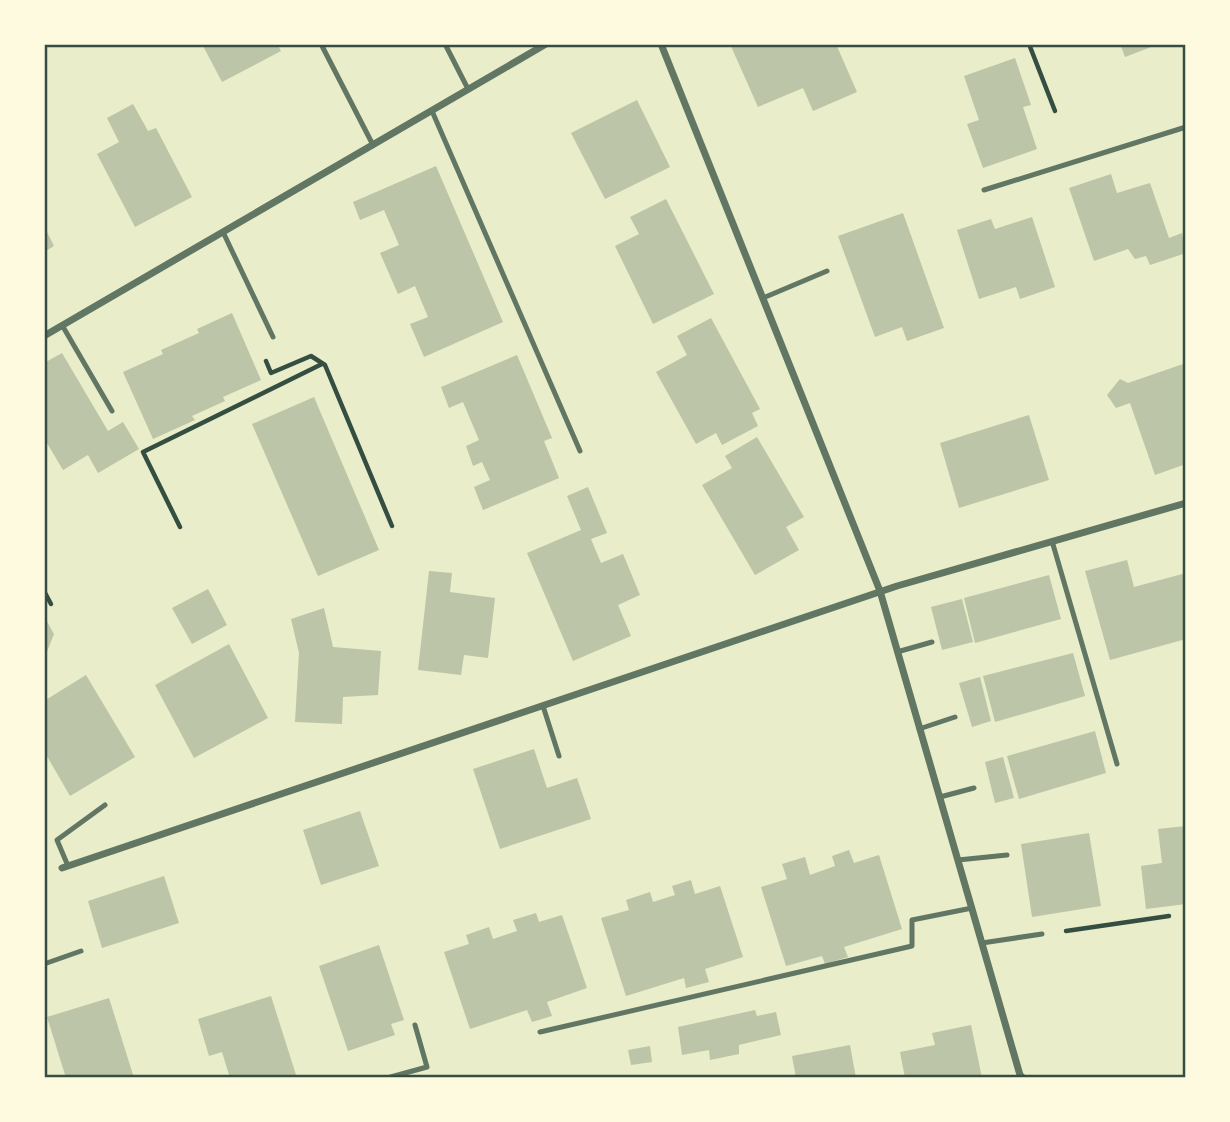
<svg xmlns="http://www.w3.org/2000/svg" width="1230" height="1122" font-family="Signika,sans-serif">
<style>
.building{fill:#bcc5a7}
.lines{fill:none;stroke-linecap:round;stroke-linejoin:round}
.path{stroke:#344e41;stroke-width:4.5}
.service{stroke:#617663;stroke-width:5}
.minor{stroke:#617663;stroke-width:7}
.neatline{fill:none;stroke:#344e41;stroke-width:2.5}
</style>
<rect width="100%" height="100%" fill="#e9edc9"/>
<g class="building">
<polygon points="202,44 277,44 281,51 222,82"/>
<polygon points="730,44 836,44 857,92 813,111 803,88 758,107"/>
<polygon points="1120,44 1159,44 1125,57"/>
<polygon points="1015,58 1031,105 1023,107 1037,149 983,168 967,124 979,120 964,76"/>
<polygon points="637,100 670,167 605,199 571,133"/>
<polygon points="133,104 148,131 156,128 192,197 135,227 97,154 119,142 107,118"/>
<polygon points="436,166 503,322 424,357 410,324 428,317 415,286 398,294 380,253 399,245 384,210 360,220 353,202"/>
<polygon points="1111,174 1117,193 1150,183 1169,238 1182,233 1186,253 1150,265 1146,256 1135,259 1128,249 1094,261 1069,188"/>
<polygon points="666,199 714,294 653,324 615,246 639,234 630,217"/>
<polygon points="903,213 944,328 907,341 902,327 875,337 838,236"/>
<polygon points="1032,217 1055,287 1020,299 1016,287 979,299 957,230 991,219 995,229"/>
<polygon points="44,226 54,246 44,252"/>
<polygon points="232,313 261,380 223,397 225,401 192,416 195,420 153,439 123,372 163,354 161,350 199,333 197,329"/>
<polygon points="711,318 760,409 752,413 758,426 722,445 716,433 696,444 656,372 687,355 677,336"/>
<polygon points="62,353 108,431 123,422 139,449 98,473 88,455 63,470 44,438 44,363"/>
<polygon points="517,355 552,438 544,441 559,478 483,510 474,487 490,480 482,462 473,466 466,446 479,440 463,402 449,408 441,387"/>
<polygon points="1186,363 1186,464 1155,475 1130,403 1116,408 1107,395 1120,379 1128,383"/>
<polygon points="314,397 379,550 318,576 252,424"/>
<polygon points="1029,415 1049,480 959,508 940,443"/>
<polygon points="757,437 804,517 786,527 799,550 755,575 702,485 732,468 725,456"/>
<polygon points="588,487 607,533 591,539 601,563 623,554 640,595 618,605 631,636 573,661 527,553 581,530 567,496"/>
<polygon points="1127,560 1134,587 1186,573 1186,639 1110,660 1085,571"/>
<polygon points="429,571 452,573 450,592 495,598 488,658 464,655 461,675 418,670"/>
<polygon points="1049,575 1061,619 975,643 964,598"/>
<polygon points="208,589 227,625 192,644 172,608"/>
<polygon points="962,599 973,642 942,650 931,607"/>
<polygon points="324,608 333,647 381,651 378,695 343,697 342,724 295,722 299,653 291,619"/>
<polygon points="44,616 54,634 44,659"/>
<polygon points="229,644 268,718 194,758 155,685"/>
<polygon points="1073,653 1085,696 995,722 983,676"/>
<polygon points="86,675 135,757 70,796 44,751 44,701"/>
<polygon points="980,677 991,721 972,727 959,683"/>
<polygon points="1095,731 1106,773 1019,799 1007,756"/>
<polygon points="534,749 547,788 577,778 591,819 500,849 473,769"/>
<polygon points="1003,757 1014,798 995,803 985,762"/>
<polygon points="360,811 379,866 321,885 303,830"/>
<polygon points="1186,826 1186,904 1146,909 1141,866 1162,863 1158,829"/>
<polygon points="1089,833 1101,906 1032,917 1021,844"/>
<polygon points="849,850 854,863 879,855 902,929 844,947 848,957 825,964 822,956 786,966 761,887 787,879 782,864 805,857 810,875 835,866 832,856"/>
<polygon points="164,876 179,923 102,948 88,901"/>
<polygon points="691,880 695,894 720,886 743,957 705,969 709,982 686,988 684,978 626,996 601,918 629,910 626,900 650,892 653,902 675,895 672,886"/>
<polygon points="536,913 539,922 562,915 587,988 547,1002 552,1016 532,1022 527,1010 470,1029 444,952 469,944 466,935 489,927 493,939 517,931 513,920"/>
<polygon points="379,945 404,1020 391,1024 395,1035 348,1051 319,966"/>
<polygon points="271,996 297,1078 230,1078 222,1052 209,1056 198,1019"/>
<polygon points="109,998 134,1078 66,1078 47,1017"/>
<polygon points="755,1010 757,1016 776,1012 781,1035 739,1045 739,1054 710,1060 709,1050 682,1055 678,1027"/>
<polygon points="971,1025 982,1078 905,1078 900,1052 935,1045 932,1033"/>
<polygon points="850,1045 856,1078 796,1078 792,1056"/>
<polygon points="650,1046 652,1062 631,1065 628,1050"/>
</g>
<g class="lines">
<g class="path">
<polyline points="1029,44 1055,111"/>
<polyline points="266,361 271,373 311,356 325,365 392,526"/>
<polyline points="180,527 143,452 322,364"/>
<polyline points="44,591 51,604"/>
<polyline points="1066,931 1169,916"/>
</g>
<g class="service">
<polyline points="321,44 373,145"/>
<polyline points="445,44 468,89"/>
<polyline points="432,111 580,451"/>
<polyline points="984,190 1186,127"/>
<polyline points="223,232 273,337"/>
<polyline points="763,298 827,271"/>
<polyline points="62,325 112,411"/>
<polyline points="1052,541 1117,764"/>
<polyline points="897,652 932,642"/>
<polyline points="543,706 559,756"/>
<polyline points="919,729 955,717"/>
<polyline points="940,797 974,788"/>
<polyline points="958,860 1007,855"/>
<polyline points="68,866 57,840 105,805"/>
<polyline points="982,943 1042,934"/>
<polyline points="44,964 81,951"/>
<polyline points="540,1032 912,946 912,920 972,908"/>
<polyline points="387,1078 427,1067 415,1025"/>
</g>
<g class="minor">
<polyline points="661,44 880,591 1020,1075 1023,1078"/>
<polyline points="44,336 546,44"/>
<polyline points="62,868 897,586 1186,503"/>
</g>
</g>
<rect width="1230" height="1122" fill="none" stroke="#fefae0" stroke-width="91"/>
<rect x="46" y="46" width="1138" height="1030" class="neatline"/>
</svg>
